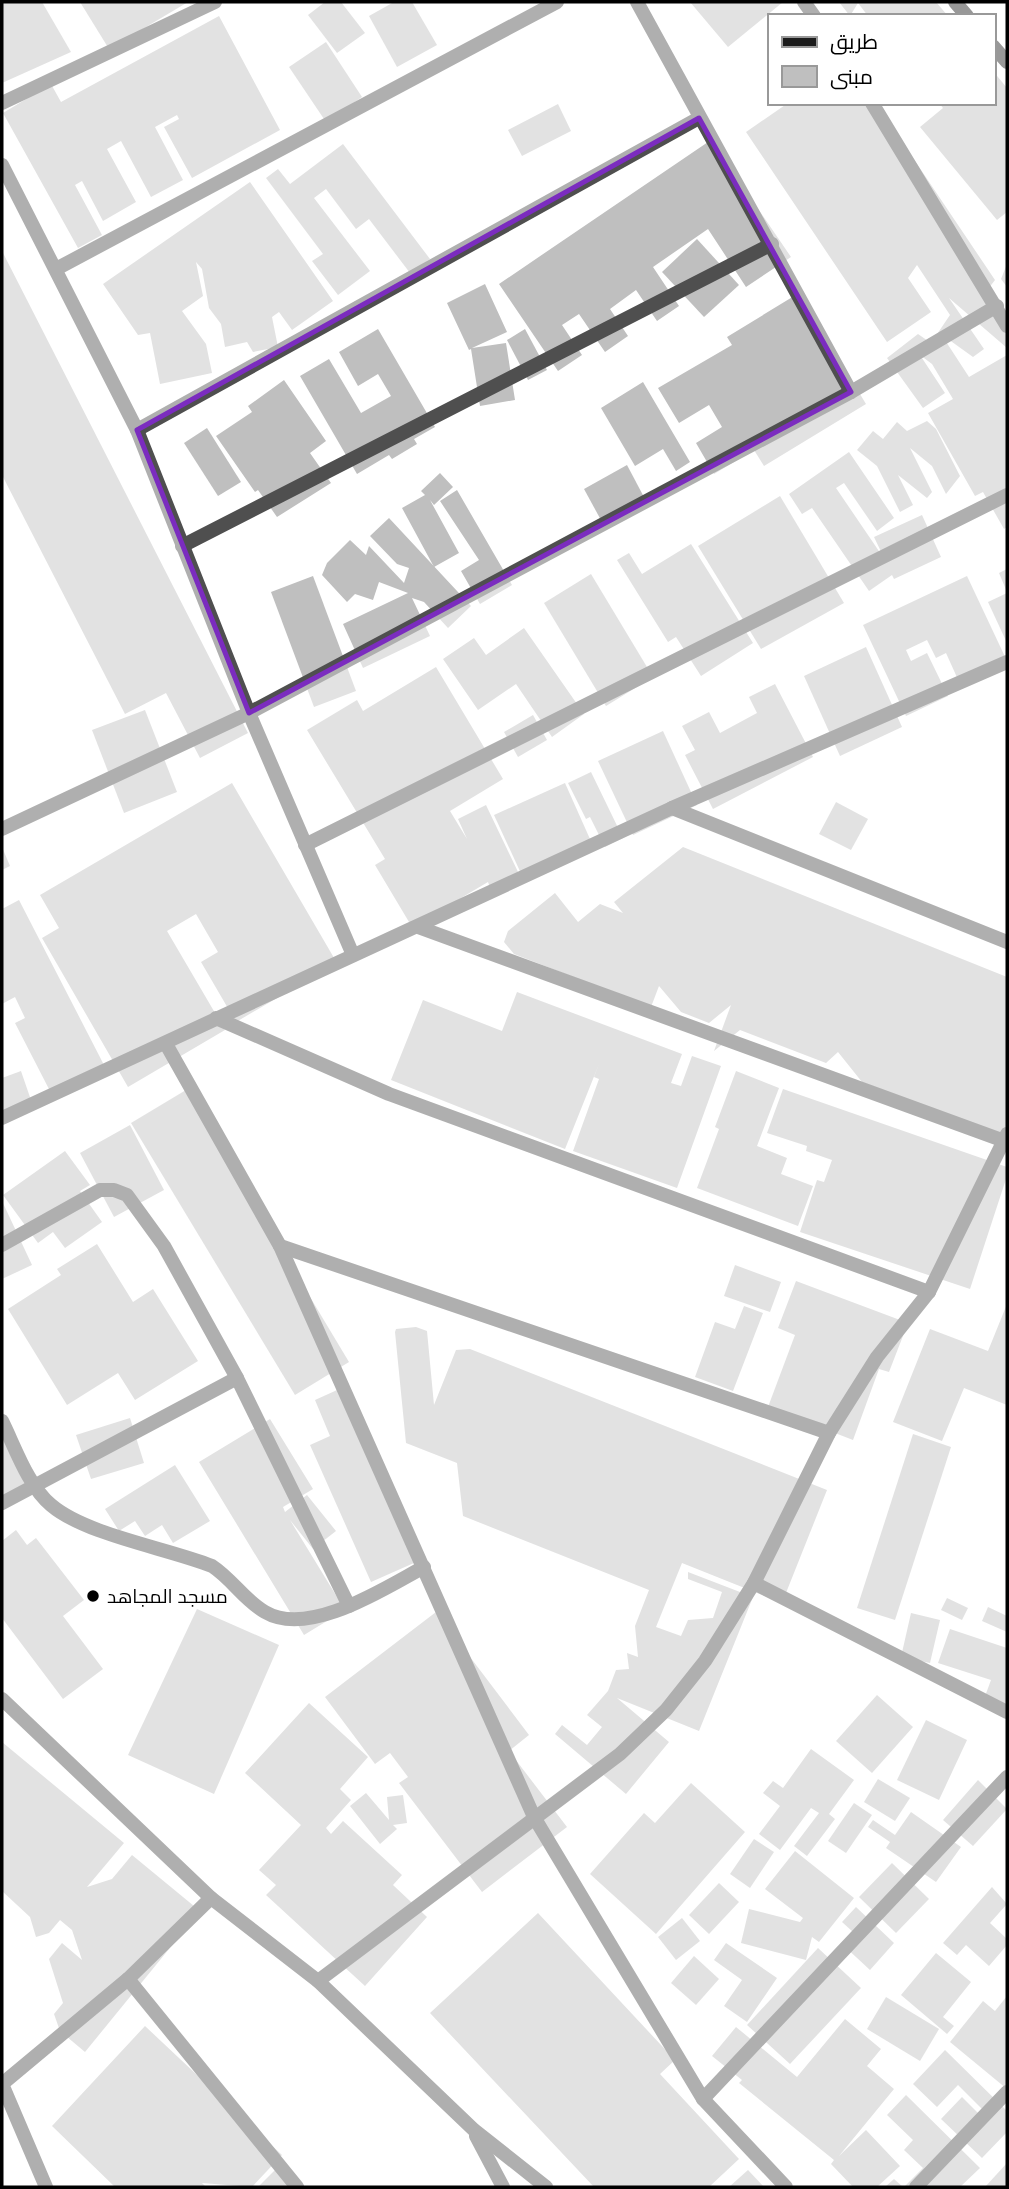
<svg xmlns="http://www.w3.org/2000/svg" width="1009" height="2189" font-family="'DM Sans',Cairo,sans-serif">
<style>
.building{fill:#bfbfbf}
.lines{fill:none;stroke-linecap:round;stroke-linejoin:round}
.minor{stroke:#4f4f4f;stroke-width:14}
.tertiary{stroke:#4f4f4f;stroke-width:14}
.secondary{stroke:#1c1c1c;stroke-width:14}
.marked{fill:none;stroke:#7b2cbf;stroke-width:5;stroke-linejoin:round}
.poi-dot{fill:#000;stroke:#fff;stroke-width:2.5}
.labels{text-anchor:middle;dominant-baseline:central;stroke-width:5;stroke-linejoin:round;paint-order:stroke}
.poi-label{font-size:19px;fill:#000;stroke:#fff;text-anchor:start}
</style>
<rect width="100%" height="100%" fill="#fff"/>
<g class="building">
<polygon points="2,2 42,2 71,52 2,83"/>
<polygon points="80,2 188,2 109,49"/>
<polygon points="325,2 341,2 365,33 337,53 308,15"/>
<polygon points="394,2 412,2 437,45 397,67 369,16"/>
<polygon points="690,2 783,2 728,47"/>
<polygon points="839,2 936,2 948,16 868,16 858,3 850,16"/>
<polygon points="219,16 280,130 192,178 164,127 179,119 177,115 155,127 183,180 151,197 121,141 107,149 136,202 103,221 82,181 75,185 102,235 78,248 3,113 51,84 61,102"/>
<polygon points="326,42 362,97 326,122 289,67"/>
<polygon points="993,71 1007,88 1007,212 997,220 920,127 943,108 939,103 993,103"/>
<polygon points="788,103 876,103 995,280 985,293 1007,326 1007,348 949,298 984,349 973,357 941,334 969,377 1007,355 1007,527 1004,529 983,492 975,496 928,413 953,399 932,364 920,355 945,393 923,408 887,358 918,334 931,343 950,315 917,265 908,278 931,312 887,342 746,132"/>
<polygon points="558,104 571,131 522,156 508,130"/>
<polygon points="711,140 791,257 746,287 708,229 653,267 679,306 657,321 636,290 610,309 628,336 605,352 579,314 562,325 582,355 558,371 499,284"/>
<polygon points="343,144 430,259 410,273 369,219 356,229 326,189 314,198 370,271 338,295 312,261 323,254 266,178 278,169 290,184"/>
<polygon points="250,182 333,301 292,330 279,312 272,317 278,347 253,352 247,342 225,347 221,324 209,308 202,269 196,262 203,296 182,311 206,344 212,373 160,384 150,333 138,335 103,284"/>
<polygon points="697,239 739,285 704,317 662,272"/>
<polygon points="2,251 248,733 200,758 166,693 125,714 2,475"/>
<polygon points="1007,264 1007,287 1001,279"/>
<polygon points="485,284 507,332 472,348 506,343 515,400 480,406 471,349 469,350 447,303"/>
<polygon points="799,293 866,404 764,466 754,450 714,474 696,443 722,427 709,405 679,423 658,388 732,345 727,337"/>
<polygon points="378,329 435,427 414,439 417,444 392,459 389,455 357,474 300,376 329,359 361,413 391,396 378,374 358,386 339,352"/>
<polygon points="525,329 547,370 528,380 507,340"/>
<polygon points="284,380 326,441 310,453 331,483 277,517 258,490 255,492 216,436 252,412 248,406"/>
<polygon points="643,382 690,462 676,471 663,449 635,466 601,408"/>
<polygon points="927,421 936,429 960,476 946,494 932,466 910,448 932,492 927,498 898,475 913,505 900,512 877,466 857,450 873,431 883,439 897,422 907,431"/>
<polygon points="207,428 241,482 218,496 184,443"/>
<polygon points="849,452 894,518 877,531 844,483 836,488 885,560 874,537 922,515 941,557 894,579 892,575 869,591 812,508 802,514 789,494"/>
<polygon points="627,465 645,499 602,522 584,489"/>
<polygon points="440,473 453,487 434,505 430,500 459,553 434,567 402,508 425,495 421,491"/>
<polygon points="457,490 512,585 480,604 461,571 479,560 440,501"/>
<polygon points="780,496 844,603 761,649 698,546"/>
<polygon points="389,518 471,606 448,628 424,602 412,598 430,636 363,668 343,624 408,593 379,582 373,600 355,594 347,602 322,575 327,563 350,540 366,555 369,546 404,583 409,568 397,564 370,536"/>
<polygon points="691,544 753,643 701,676 676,637 668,642 617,560 629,553 642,574"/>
<polygon points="1007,569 1007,592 999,573"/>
<polygon points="591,574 653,677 606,706 544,603"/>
<polygon points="313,576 356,691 314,707 271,592"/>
<polygon points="967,576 1007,661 960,684 946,653 936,658 927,640 906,650 911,661 927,653 948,696 906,716 863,625"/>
<polygon points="1007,593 1007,643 988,602"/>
<polygon points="524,628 584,714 552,737 516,684 478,710 443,659 474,638 486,655"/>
<polygon points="866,647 902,727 840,756 804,676"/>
<polygon points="436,667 503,779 450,811 467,839 458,819 486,805 519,874 490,888 488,882 412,927 375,865 385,859 307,730 357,700 363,711"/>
<polygon points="775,684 813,757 713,809 685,755 695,750 682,726 709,712 720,733 757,713 749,697"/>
<polygon points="145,710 177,792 124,813 92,730"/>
<polygon points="533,715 547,740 518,757 504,732"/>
<polygon points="663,731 697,805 633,835 598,761"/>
<polygon points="591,772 623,838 605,847 590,817 586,819 568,783"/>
<polygon points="232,783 337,963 236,1022 201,962 218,952 196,914 167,931 225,1030 128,1087 42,938 59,928 40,895"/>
<polygon points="565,783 594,848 524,880 494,815"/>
<polygon points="836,802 868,819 851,850 819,834"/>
<polygon points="2,847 10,866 2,870"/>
<polygon points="683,847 1007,977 1007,1138 862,1082 838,1052 826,1063 740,1030 714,1051 731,1005 709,1023 681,1012 659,986 651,1007 514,954 504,942 508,931 555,893 578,922 600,904 623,913 614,902"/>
<polygon points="19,900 104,1065 51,1093 15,1023 25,1018 15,997 2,1004 2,909"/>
<polygon points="517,992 682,1054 671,1083 681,1086 692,1056 721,1066 677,1188 573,1151 599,1079 594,1077 599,1064 565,1149 391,1080 423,1000 502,1031"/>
<polygon points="21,1071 33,1106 2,1117 2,1078"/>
<polygon points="736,1071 779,1088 757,1146 787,1158 781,1174 813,1186 798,1226 697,1188 719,1129 715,1127"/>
<polygon points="783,1089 1007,1167 1007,1176 970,1289 800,1232 817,1180 824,1182 832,1160 806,1151 807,1146 767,1133"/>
<polygon points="186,1090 349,1362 295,1395 131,1123"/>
<polygon points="130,1125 164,1190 114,1217 80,1153"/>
<polygon points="65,1151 90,1185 80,1191 102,1222 65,1248 53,1232 38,1243 3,1195"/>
<polygon points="2,1201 32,1265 2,1279"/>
<polygon points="97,1244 133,1302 153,1289 198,1361 135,1400 118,1373 67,1405 8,1309 61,1275 57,1269"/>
<polygon points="735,1265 781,1282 770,1312 724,1296"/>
<polygon points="796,1281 908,1323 889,1372 879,1369 853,1440 768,1407 795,1335 778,1328"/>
<polygon points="1007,1304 1007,1405 964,1388 942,1441 893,1422 930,1329 988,1351"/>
<polygon points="744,1306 763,1313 733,1391 695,1377 715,1322 735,1329"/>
<polygon points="416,1327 427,1331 434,1405 456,1350 470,1349 827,1490 782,1603 682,1563 656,1627 681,1636 688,1620 713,1618 722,1592 688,1579 688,1572 753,1597 699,1731 617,1698 669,1742 626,1794 555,1734 562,1725 587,1745 602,1727 587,1715 608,1691 616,1670 629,1669 627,1653 638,1657 635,1626 649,1590 463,1516 457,1463 406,1443 395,1332 396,1329"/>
<polygon points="346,1386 423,1559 371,1582 310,1445 330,1436 315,1400"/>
<polygon points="2,1418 42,1485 2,1510"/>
<polygon points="130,1418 144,1463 91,1479 76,1435"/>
<polygon points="270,1419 313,1489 283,1507 285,1512 307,1495 336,1531 313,1549 290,1520 345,1610 304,1635 199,1462"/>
<polygon points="913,1434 951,1447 895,1620 857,1608"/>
<polygon points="175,1465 210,1521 173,1543 162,1525 145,1536 135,1521 119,1531 105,1509"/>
<polygon points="16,1530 27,1545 36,1538 84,1600 63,1616 103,1669 63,1699 2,1618 2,1541"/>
<polygon points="947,1598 968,1608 962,1620 941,1610"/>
<polygon points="988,1607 1007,1616 1007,1632 982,1621"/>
<polygon points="197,1609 279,1645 214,1794 128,1755"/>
<polygon points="436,1612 529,1735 509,1751 567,1827 482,1892 399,1783 408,1777 390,1753 375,1764 325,1697"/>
<polygon points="911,1613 940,1620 930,1663 901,1657"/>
<polygon points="950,1629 1007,1648 1007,1707 984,1699 991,1680 938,1663"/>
<polygon points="877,1695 913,1727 872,1773 836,1741"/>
<polygon points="309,1703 368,1757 340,1789 351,1800 326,1828 331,1834 343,1821 402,1875 393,1885 427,1917 365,1986 266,1895 276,1885 259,1870 301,1825 245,1773"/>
<polygon points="926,1720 967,1740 939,1800 897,1780"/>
<polygon points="2,1742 124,1843 87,1887 112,1879 132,1855 200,1911 85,2052 60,2031 54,2014 63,2003 49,1959 62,1943 82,1960 72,1930 60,1920 49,1933 36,1937 30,1917 2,1891"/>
<polygon points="811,1749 854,1780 829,1814 835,1819 807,1856 794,1846 819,1813 811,1808 780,1850 759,1834 780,1806 763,1793 773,1781 783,1788"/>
<polygon points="878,1779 910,1798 895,1821 864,1802"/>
<polygon points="978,1780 1007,1809 973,1846 943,1820"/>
<polygon points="691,1783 745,1832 656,1934 590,1874 644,1813 655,1823"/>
<polygon points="366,1793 389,1820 387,1797 403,1795 407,1823 393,1825 397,1829 380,1844 350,1806"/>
<polygon points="854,1803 872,1815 846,1853 828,1841"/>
<polygon points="911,1812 961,1847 936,1882 886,1848 890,1842 868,1827 873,1820 895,1835"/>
<polygon points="754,1839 774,1852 750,1888 730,1874"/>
<polygon points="795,1851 854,1898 819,1942 812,1937 806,1960 741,1943 749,1909 800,1922 803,1918 765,1889"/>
<polygon points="892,1863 929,1899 896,1933 859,1897"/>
<polygon points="719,1883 739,1902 709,1934 689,1915"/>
<polygon points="992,1887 1007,1904 990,1923 1007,1939 1007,1945 989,1966 966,1945 957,1955 943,1943"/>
<polygon points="856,1907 894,1943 870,1970 842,1944 853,1932 842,1922"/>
<polygon points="538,1913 675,2060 660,2074 739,2159 709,2187 594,2187 430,2013"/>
<polygon points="682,1918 700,1941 676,1960 658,1937"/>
<polygon points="726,1943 777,1978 747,2022 724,2006 742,1980 714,1960"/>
<polygon points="818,1948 861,1988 790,2064 747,2025"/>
<polygon points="936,1953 971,1982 943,2017 954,2026 947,2034 901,1995"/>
<polygon points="694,1956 719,1979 696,2005 671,1983"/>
<polygon points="1007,1996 1007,2089 950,2042 983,2001 995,2011"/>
<polygon points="886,1997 939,2029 920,2061 867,2029"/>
<polygon points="845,2019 881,2049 867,2066 894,2089 839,2156 866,2130 900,2166 877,2187 853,2187 831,2164 834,2160 739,2083 742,2080 712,2056 736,2027 797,2077"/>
<polygon points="145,2026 282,2155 252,2187 202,2183 206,2187 115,2187 52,2126"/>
<polygon points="945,2050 1007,2111 1007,2132 982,2158 941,2119 962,2097 978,2113 982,2109 958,2085 937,2107 913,2084"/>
<polygon points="906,2095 980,2168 960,2187 904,2187 923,2168 904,2150 913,2140 887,2115"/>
<polygon points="1007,2163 1007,2187 985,2187"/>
<polygon points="275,2170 292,2187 258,2187"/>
<polygon points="748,2170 764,2187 729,2187"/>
<polygon points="894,2179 903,2187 885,2187"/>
</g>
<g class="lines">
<g class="minor">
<polyline points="637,2 851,392"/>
<polyline points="804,2 814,16"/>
<polyline points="2,103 215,2"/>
<polyline points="872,103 1007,326"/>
<polyline points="2,165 137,430 249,713 353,955"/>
<polyline points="56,269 557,2"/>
<polyline points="137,430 699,118"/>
<polyline points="182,546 772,244"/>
<polyline points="672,808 1007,942"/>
<polyline points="2,829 249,713 851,392 997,306"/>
<polyline points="305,845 1007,495"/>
<polyline points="418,927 1007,1142"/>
<polyline points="216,1018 389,1094 929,1292"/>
<polyline points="2,1245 100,1190 114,1190 127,1195 164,1246 237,1378 349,1606"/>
<polyline points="280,1246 829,1433"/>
<path d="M2,1421c13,26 26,65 49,84 35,30 116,43 161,61 20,13 32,34 53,46 44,26 120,-24 159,-45"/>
<polyline points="2,1503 237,1378"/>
<polyline points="754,1583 1007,1712"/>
<polyline points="2,1699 211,1898 318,1981 474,2130 546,2187"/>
<polyline points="128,1979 297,2187"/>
<polyline points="318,1981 620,1754 666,1710 705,1661 754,1583 829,1433 877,1357 929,1292 1007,1134"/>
<polyline points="703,2099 1007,1777"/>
<polyline points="476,2136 503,2187"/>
<polyline points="46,2187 2,2084 128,1979 211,1898"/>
<polyline points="916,2187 1007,2092"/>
</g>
<g class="tertiary">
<polyline points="166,1044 280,1246 534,1817 703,2099 786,2187"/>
<polyline points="2,1118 672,808 1007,662"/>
</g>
<g class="secondary">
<polyline points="955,2 967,16"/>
<polyline points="993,46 1007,62"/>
</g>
</g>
<path d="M0 0H1009V2189H0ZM699,118l152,274 -602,321 -112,-283z" fill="#fff" fill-opacity=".55" fill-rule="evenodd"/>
<path class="marked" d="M699,118l152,274 -602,321 -112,-283z"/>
<circle class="poi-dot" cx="93" cy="1596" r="7"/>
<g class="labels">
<g class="poi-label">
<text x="107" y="1596">مسجد المجاهد</text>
</g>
</g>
<rect width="1009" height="2189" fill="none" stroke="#000000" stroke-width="7"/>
<rect x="768" y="14" width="228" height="91" fill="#ffffff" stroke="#999999" stroke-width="2"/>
<rect x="782" y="37" width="35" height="10" fill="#1c1c1c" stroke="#999999" stroke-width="2"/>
<text x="830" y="49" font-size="21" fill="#000000">طريق</text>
<rect x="782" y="66" width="35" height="21" fill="#bfbfbf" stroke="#999999" stroke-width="2"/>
<text x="830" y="84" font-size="21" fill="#000000">مبنى</text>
</svg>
